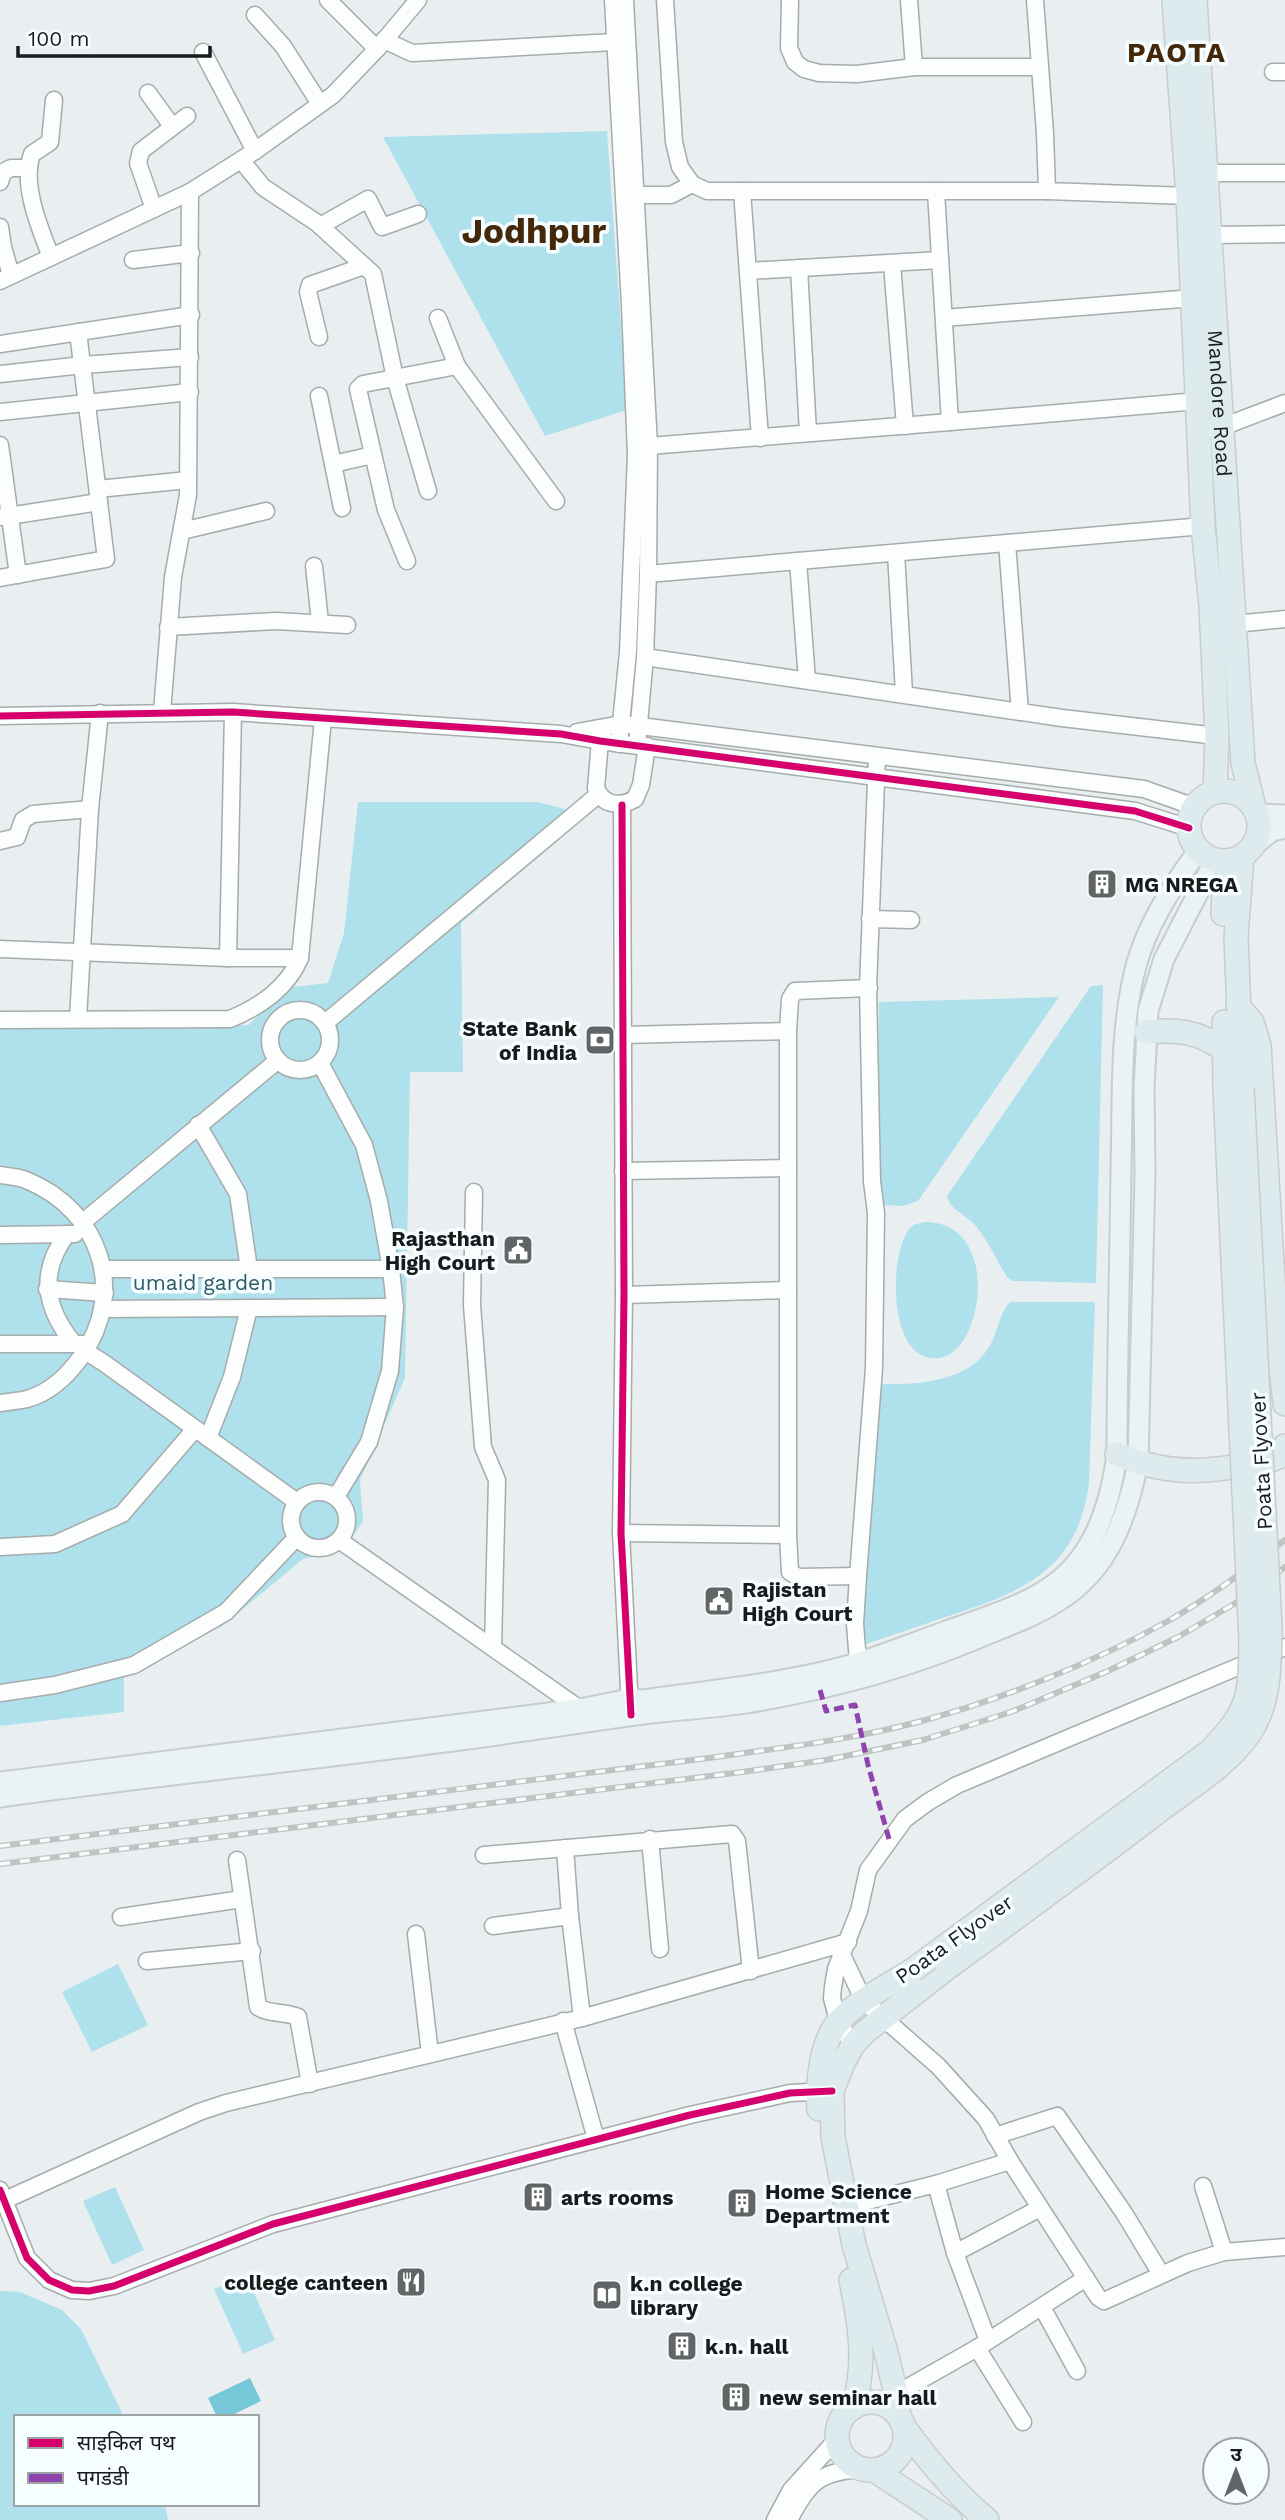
<svg xmlns="http://www.w3.org/2000/svg" width="1285" height="2520" font-family="'Work Sans','Noto Sans Devanagari',sans-serif">
<style>
.green{fill:#afe1ec}
.water{fill:#76c8d9}
.lines{fill:none;stroke-linecap:round;stroke-linejoin:round}
.minor-casing{stroke:#a6abab;stroke-width:19}
.major-casing{stroke:#c9cccc;stroke-width:23}
.highway-casing{stroke:#c9cccc;stroke-width:26}
.minor{stroke:#fcfdfd;stroke-width:16}
.major{stroke:#e9f2f4;stroke-width:19}
.highway{stroke:#ddebee;stroke-width:23}
.rail-casing{stroke:#c1c2c2;stroke-width:6}
.rail{stroke:#f6fdfe;stroke-width:3.5;stroke-dasharray:10;stroke-linecap:butt}
.highway-bridge-casing{stroke:#c9cccc;stroke-width:26;stroke-linecap:butt}
.highway-bridge{stroke:#ddebee;stroke-width:23}
.quiet{stroke:#8e44ad;stroke-width:5;stroke-dasharray:10 5;stroke-linecap:butt}
.cycleway-casing{stroke:#f6fdfe;stroke-width:11}
.cycleway{stroke:#d6006c;stroke-width:7}
.labels{text-anchor:middle;dominant-baseline:central;stroke-width:7;stroke-linejoin:round;paint-order:stroke}
.street-label{font-size:21px;fill:#181b1c;stroke:#f6fdfe}
.poi-label{font-size:21px;font-weight:bold;fill:#181b1c;stroke:#f6fdfe;text-anchor:start}
.park-label{font-size:21px;fill:#2c5b66;stroke:#f6fdfe}
.district-label{font-size:28px;font-weight:bold;letter-spacing:2px;fill:#442809;stroke:#f6fdfe}
.town-label{font-size:35px;font-weight:bold;fill:#442809;stroke:#f6fdfe}
</style>
<rect width="100%" height="100%" fill="#e9eff0"/>
<g class="green">
<polygon points="607,131 627,410 545,436 383,137"/>
<polygon points="358,802 538,802 587,815 461,923 463,1072 410,1072 405,1378 360,1480 363,1522 342,1550 303,1559 221,1627 124,1670 124,1712 0,1726 0,1028 249,1025 283,988 328,983 344,933"/>
<path d="M1103,985l-7,298 -83,-2 -6,-4c-11,-18 -19,-37 -33,-53 -9,-10 -24,-14 -27,-28l144,-210z"/>
<polygon points="1059,997 918,1201 903,1206 877,1205 879,1002"/>
<path d="M925,1222c77,0 59,129 15,136 -53,8 -52,-105 -30,-130 4,-4 10,-5 15,-6z"/>
<path d="M1010,1302h85l-6,182c-12,86 -64,106 -137,131 -31,10 -61,21 -92,31l18,-262c36,1 87,-1 109,-34 11,-15 11,-35 23,-48z"/>
<polygon points="118,1964 148,2025 92,2052 62,1992"/>
<polygon points="115,2187 144,2250 112,2265 83,2201"/>
<polygon points="246,2275 275,2340 243,2354 214,2289"/>
<polygon points="0,2291 20,2292 62,2310 81,2329 124,2417 16,2417 16,2504 165,2504 168,2520 0,2520"/>
</g>
<polygon class="water" points="250,2378 261,2401 228,2417 217,2417 208,2398"/>
<g class="lines">
<g class="minor-casing">
<g id="minor">
<polyline points="328,0 377,49"/>
<polyline points="613,0 630,305 636,455 628,652 619,744"/>
<polyline points="625,0 649,446 648,574 645,657 637,745"/>
<polyline points="665,0 674,142 680,167 692,184 707,191 1047,191"/>
<polyline points="790,0 789,48 795,62 804,69 819,73 857,74 914,67 1040,67"/>
<polyline points="909,0 914,67"/>
<polyline points="1035,0 1045,133 1047,191 1188,196"/>
<polyline points="255,15 283,46 320,104"/>
<polyline points="384,40 412,53 614,42"/>
<polyline points="203,52 255,151"/>
<polyline points="1273,72 1285,72"/>
<polyline points="148,93 172,126"/>
<polyline points="241,160 263,187 317,223 373,274 395,378 428,491"/>
<polyline points="1206,173 1285,173"/>
<polyline points="0,182 3,172 11,168 29,168"/>
<polyline points="742,191 760,438"/>
<polyline points="936,192 950,422 1198,401"/>
<polyline points="635,195 671,195 692,184"/>
<polyline points="154,209 138,163 141,151 187,116"/>
<polyline points="320,226 368,199 382,227 418,214"/>
<polyline points="0,227 3,247 11,275"/>
<polyline points="1210,235 1285,234"/>
<path d="M51,257c-11,-28 -30,-73 -19,-103l18,-12 4,-42"/>
<polyline points="133,260 191,253"/>
<polyline points="892,264 905,426"/>
<polyline points="799,268 808,433"/>
<polyline points="748,271 940,260"/>
<polyline points="0,281 190,192 255,151 333,95 377,49 418,0"/>
<polyline points="944,318 1193,298"/>
<polyline points="319,337 308,292 310,285 364,266"/>
<polyline points="0,344 191,315"/>
<polyline points="457,366 556,501"/>
<polyline points="0,374 83,365 190,357"/>
<polyline points="319,396 342,508"/>
<polyline points="0,412 190,392"/>
<polyline points="1199,429 1222,427 1285,403"/>
<polyline points="0,445 18,575"/>
<polyline points="649,446 950,422"/>
<polyline points="333,464 373,455"/>
<polyline points="98,489 188,480"/>
<polyline points="2,517 99,502"/>
<polyline points="182,531 266,511"/>
<polyline points="1007,543 1020,712"/>
<polyline points="896,553 904,693"/>
<polyline points="407,561 386,510 358,389 363,384 457,366 438,318"/>
<polyline points="798,561 807,680"/>
<polyline points="314,566 320,622"/>
<polyline points="648,574 1203,526"/>
<polyline points="0,578 106,559 78,332"/>
<polyline points="1235,624 1285,619"/>
<polyline points="168,627 276,621 347,625"/>
<polyline points="645,657 1062,718 1217,736"/>
<polyline points="162,712 173,577 188,495 190,192"/>
<polyline points="0,716 233,712 561,734 600,741 1135,811 1189,828"/>
<polyline points="577,732 621,724 640,726 1144,789 1195,807"/>
<path d="M600,741l-4,47c7,18 24,19 39,11l6,-14 6,-39"/>
<polyline points="622,805 624,1295 621,1533 630,1708"/>
<polyline points="0,841 17,837 23,820 33,814 90,809"/>
<polyline points="870,919 911,920"/>
<polyline points="0,949 228,958 300,958"/>
<polyline points="228,958 233,712"/>
<circle cx="300" cy="1040" r="30"/>
<polyline points="78,1019 90,809 100,713"/>
<path d="M0,1020l230,-1c30,-12 58,-32 70,-61l23,-239"/>
<polyline points="325,1023 599,794"/>
<polyline points="624,1035 788,1031"/>
<polyline points="320,1063 364,1145 379,1201 391,1269 395,1307 390,1371 369,1442 336,1497"/>
<polyline points="198,1125 238,1194 249,1269"/>
<polyline points="623,1171 788,1168"/>
<path d="M0,1175c8,1 19,2 26,5 74,30 102,111 55,177 -13,18 -32,36 -54,42 -9,2 -18,3 -27,4"/>
<polyline points="474,1192 472,1305 483,1447 497,1480 493,1648"/>
<polyline points="83,1222 277,1061"/>
<path d="M67,1234c-29,39 -22,74 7,110"/>
<polyline points="0,1235 75,1234"/>
<polyline points="103,1269 391,1269"/>
<polyline points="47,1289 105,1293"/>
<polyline points="624,1295 788,1290"/>
<polyline points="102,1309 395,1307"/>
<polyline points="0,1344 82,1344"/>
<polyline points="85,1351 104,1363 297,1502"/>
<polyline points="208,1438 232,1377 249,1308"/>
<circle cx="319" cy="1520" r="28"/>
<polyline points="621,1533 788,1535"/>
<polyline points="339,1540 580,1709"/>
<polyline points="0,1547 55,1544 122,1514 195,1429"/>
<polyline points="858,1576 798,1577 790,1572 788,1535 788,1031 790,999 795,991 869,988"/>
<polyline points="858,1662 855,1624 858,1576 874,1368 876,1213 872,1181 868,988 877,756"/>
<polyline points="0,1693 55,1685 134,1665 226,1612 297,1537"/>
<polyline points="650,1839 660,1949"/>
<polyline points="565,1848 570,1916 582,2018"/>
<polyline points="484,1855 732,1834 737,1841 751,1971"/>
<path d="M237,1860l21,147c12,8 27,4 40,10l12,67"/>
<polyline points="121,1917 242,1899"/>
<polyline points="493,1926 570,1916"/>
<polyline points="416,1934 430,2054"/>
<polyline points="842,1955 864,2001 938,2066 986,2119 1010,2161 1098,2297 1104,2301 1188,2263 1224,2252 1285,2247"/>
<polyline points="147,1961 252,1951"/>
<polyline points="563,2021 596,2139"/>
<polyline points="853,2045 838,2021 832,1998 833,1987 836,1969 859,1911 868,1870 905,1819 928,1802 957,1785 1285,1647"/>
<polyline points="995,2136 1057,2116 1124,2213 1161,2274"/>
<polyline points="936,2184 955,2253 988,2341"/>
<polyline points="1203,2186 1224,2252"/>
<polyline points="0,2190 27,2258 49,2280 72,2290 89,2291 114,2286 273,2224 690,2115 790,2093 829,2091"/>
<polyline points="5,2200 199,2112 226,2103 582,2018 848,1942"/>
<polyline points="847,2206 936,2184 1010,2161"/>
<polyline points="955,2253 1040,2208"/>
<polyline points="1042,2307 1077,2371"/>
<polyline points="977,2348 1023,2422"/>
<polyline points="896,2394 977,2348 1086,2278"/>
<polyline points="775,2520 791,2490 837,2439"/>
<path d="M789,2520c21,-39 31,-49 75,-51"/>
</g>
</g>
<g class="major-casing">
<g id="major">
<polyline points="1257,814 1285,815"/>
<polyline points="1253,846 1272,831 1285,828"/>
<path d="M0,1782l580,-73 49,-10 14,1c71,-10 145,-17 214,-37 32,-10 64,-23 95,-34 43,-15 96,-30 125,-67 25,-30 35,-70 40,-108 0,-96 3,-191 4,-287 2,-66 -2,-136 15,-201 11,-41 37,-82 63,-116"/>
<path d="M0,1797c165,-23 332,-39 497,-62 44,-6 87,-13 131,-19 39,-6 79,-7 118,-13 81,-13 159,-34 235,-66 26,-11 55,-21 79,-37 49,-31 67,-83 78,-137l7,-289 -1,-85 4,-78 16,-52 51,-99"/>
</g>
</g>
<g class="highway-casing">
<g id="highway">
<polyline points="1174,0 1188,196 1203,526 1211,606 1217,736 1215,792"/>
<path id="s1" d="M1195,0l48,763 11,44"/>
<circle cx="1224" cy="826" r="35"/>
<polyline points="1223,914 1225,861"/>
<polyline points="1238,1006 1252,1022 1259,1045 1275,1312 1285,1404"/>
<polyline points="1224,1022 1225,1089"/>
<path d="M1146,1032c30,-3 53,-1 78,18"/>
<polyline points="1242,1088 1236,937 1242,856"/>
<path d="M1117,1454c55,24 97,18 154,6l7,-3 7,-11"/>
<path d="M819,2109c-2,-26 2,-69 21,-89 20,-21 49,-35 73,-50"/>
<path d="M851,2280c9,44 16,84 2,128"/>
<circle cx="871" cy="2436" r="34"/>
<polyline points="899,2416 896,2394 886,2352 854,2245 833,2137 832,2091 843,2063 853,2045 865,2032 947,1968"/>
<path d="M904,2427c25,35 50,65 83,93"/>
<polyline points="874,2470 950,2520"/>
</g>
</g>
<use href="#minor" class="minor"/>
<use href="#major" class="major"/>
<use href="#highway" class="highway"/>
<g class="rail-casing">
<g id="rail">
<path d="M0,1846l709,-88c70,-10 141,-18 209,-36 82,-22 175,-59 250,-101 41,-23 79,-52 117,-81"/>
<polyline points="0,1864 742,1772 826,1760 923,1740 1011,1712 1108,1671 1178,1637 1234,1604 1285,1567"/>
</g>
</g>
<use href="#rail" class="rail"/>
<g class="highway-bridge-casing">
<g id="highway-bridge">
<path d="M947,1968c71,-52 143,-104 213,-158 30,-23 67,-44 89,-76 22,-32 20,-71 21,-107l-28,-539"/>
<path d="M913,1970l296,-218c41,-42 41,-54 42,-111l-26,-552"/>
</g>
</g>
<use href="#highway-bridge" class="highway-bridge"/>
<polyline class="quiet" points="820,1690 826,1711 855,1705 868,1765 889,1839"/>
<g class="cycleway-casing">
<g id="cycleway">
<polyline points="0,716 233,712 561,734 600,741 1135,811 1189,828"/>
<polyline points="622,805 624,1295 621,1533 631,1715"/>
<polyline points="0,2190 27,2258 49,2280 72,2290 89,2291 114,2286 273,2224 690,2115 790,2093 832,2091"/>
</g>
</g>
<use href="#cycleway" class="cycleway"/>
</g>
<defs>
<g id="building-square" transform="scale(1.575)"><rect x="-9" y="-9" width="18" height="18" rx="4" fill="#616566" stroke="#f6fdfe"/><path d="M-4-6H4V6H1V3H-1V6H-4ZM-2.5-4.3h1.7v1.8h-1.7ZM.8-4.3h1.7v1.8H.8ZM-2.5-1h1.7V.8h-1.7ZM.8-1h1.7V.8H.8Z" fill="#fff"/></g>
<g id="bank-square" transform="scale(1.575)"><rect x="-9" y="-9" width="18" height="18" rx="4" fill="#616566" stroke="#f6fdfe"/><path d="M-6-4H6V4H-6ZM0-2.3a2.3 2.3 0 1 0 0 4.6a2.3 2.3 0 1 0 0-4.6Z" fill="#fff"/></g>
<g id="civic-square" transform="scale(1.575)"><rect x="-9" y="-9" width="18" height="18" rx="4" fill="#616566" stroke="#f6fdfe"/><path d="M-.6-6.5H3V-4.5H.6V-3L4-1V1h2V6H-6V1h2V-1L-.6-3ZM-1.2 2.5V6h2.4V2.5Z" fill="#fff"/></g>
<g id="restaurant-square" transform="scale(1.575)"><rect x="-9" y="-9" width="18" height="18" rx="4" fill="#616566" stroke="#f6fdfe"/><path d="M-5-6h1v4h1v-4h1v4h1v-4h1v5L-1.5 .5V6h-2V.5L-5-1ZM5-6V6H3V1.5H1.5Q1.5-4 5-6Z" fill="#fff"/></g>
<g id="library-square" transform="scale(1.575)"><rect x="-9" y="-9" width="18" height="18" rx="4" fill="#616566" stroke="#f6fdfe"/><path d="M-6-4Q-3-5.5-.7-3.5V5Q-3 3-6 4ZM6-4Q3-5.5 .7-3.5V5Q3 3 6 4Z" fill="#fff"/></g>
</defs>
<g fill-rule="evenodd">
<use href="#building-square" x="1102" y="884"/>
<use href="#bank-square" x="600" y="1040"/>
<use href="#civic-square" x="518" y="1250"/>
<use href="#civic-square" x="719" y="1601"/>
<use href="#building-square" x="538" y="2197"/>
<use href="#building-square" x="742" y="2203"/>
<use href="#restaurant-square" x="411" y="2282"/>
<use href="#library-square" x="607" y="2295"/>
<use href="#building-square" x="682" y="2346"/>
<use href="#building-square" x="736" y="2397"/>
</g>
<g class="labels">
<g class="street-label">
<text stroke="none"><textPath href="#s1" startOffset="404">Mandore Road</textPath></text>
<text transform="translate(1261 1461) rotate(-93)">Poata Flyover</text>
<text transform="translate(954 1939) rotate(-35)">Poata Flyover</text>
</g>
<g class="poi-label">
<text x="1125" y="884">MG NREGA</text>
<text x="577" y="1028" text-anchor="end">State Bank<tspan x="577" dy="24">of India</tspan></text>
<text x="495" y="1238" text-anchor="end">Rajasthan<tspan x="495" dy="24">High Court</tspan></text>
<text x="742" y="1589">Rajistan<tspan x="742" dy="24">High Court</tspan></text>
<text x="765" y="2191">Home Science<tspan x="765" dy="24">Department</tspan></text>
<text x="561" y="2197">arts rooms</text>
<text x="388" y="2282" text-anchor="end">college canteen</text>
<text x="630" y="2283">k.n college<tspan x="630" dy="24">library</tspan></text>
<text x="705" y="2346">k.n. hall</text>
<text x="759" y="2397">new seminar hall</text>
</g>
<g class="park-label">
<text x="203" y="1282">umaid garden</text>
</g>
<g class="district-label">
<text x="1177" y="52">PAOTA</text>
</g>
<g class="town-label">
<text x="534" y="231">Jodhpur</text>
</g>
</g>
<rect x="14" y="2415" width="245" height="91" fill="#f6fdfe" stroke="#9da3a4" stroke-width="2"/>
<rect x="28" y="2438" width="35" height="10" fill="#d6006c" stroke="#9da3a4" stroke-width="2"/>
<text x="77" y="2450" font-size="21" fill="#181b1c">साइकिल पथ</text>
<rect x="28" y="2473" width="35" height="10" fill="#8e44ad" stroke="#9da3a4" stroke-width="2"/>
<text x="77" y="2485" font-size="21" fill="#181b1c">पगडंडी</text>
<g transform="translate(1236 2471)"><circle r="33" fill="#f6fdfe" stroke="#9da3a4" stroke-width="2"/>
<path d="M0-5L12 26L0 18L-12 26Z" fill="#616566"/>
<text y="-10" font-size="19" font-weight="bold" text-anchor="middle" fill="#181b1c">उ</text>
</g>
<path d="M18 46v10h192v-10" fill="none" stroke="#181b1c" stroke-width="3.5"/>
<text x="28" y="46" font-size="21" fill="#181b1c" stroke="#f6fdfe" stroke-width="5" paint-order="stroke">100 m</text>
</svg>
